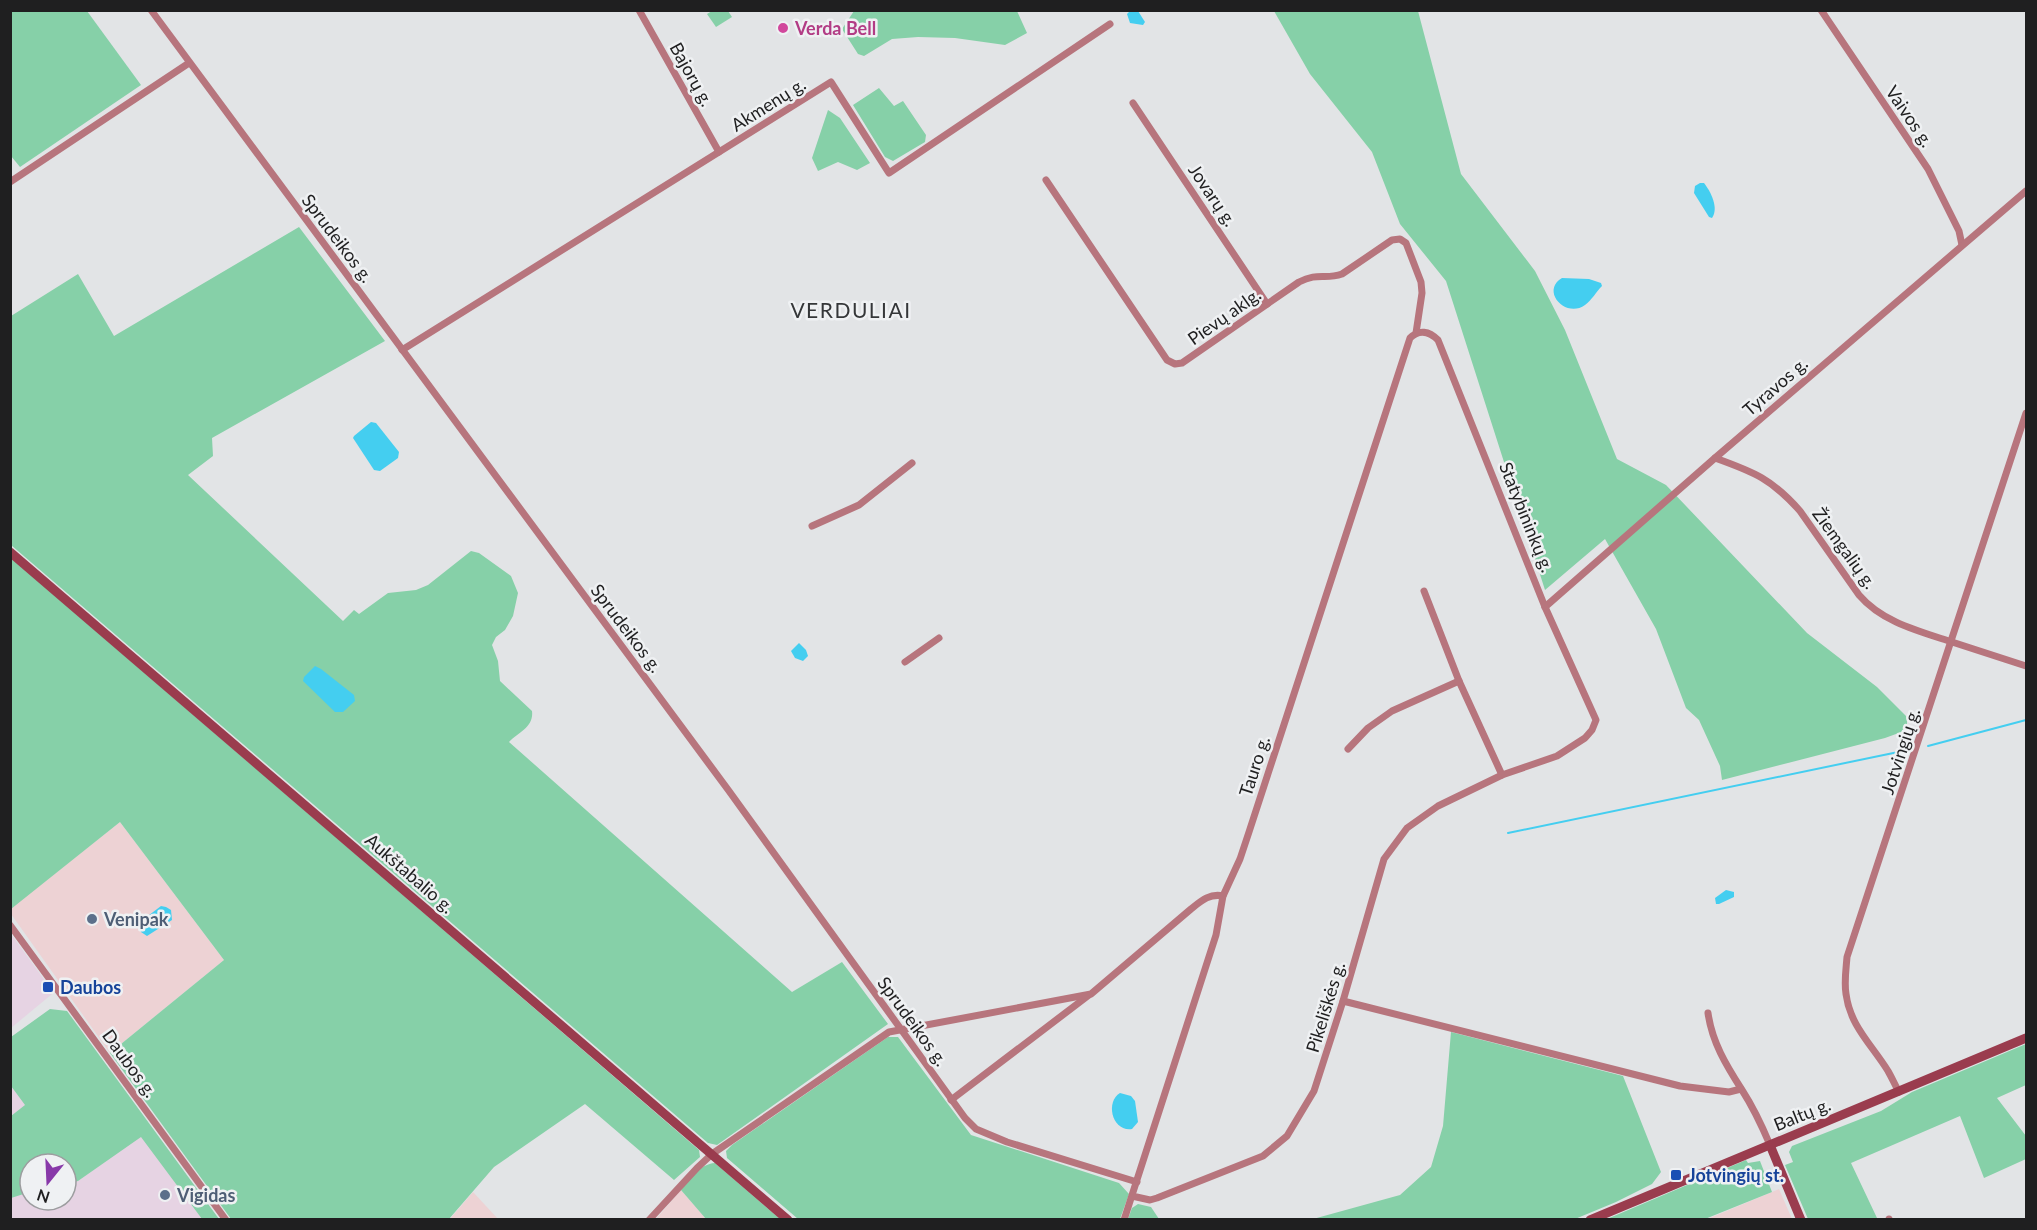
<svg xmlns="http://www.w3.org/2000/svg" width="2037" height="1230" font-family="Lato,sans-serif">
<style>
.commercial{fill:#edd2d4}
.industrial{fill:#e6d3e3}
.green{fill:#86d0a8}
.water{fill:#44cef0}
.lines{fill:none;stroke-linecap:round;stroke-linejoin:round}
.stream{stroke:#44cef0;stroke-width:2}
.minor{stroke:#b7757d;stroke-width:7}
.secondary{stroke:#9a3c4e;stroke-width:9}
.hotel-dot{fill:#d1479c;stroke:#eff1f3;stroke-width:2}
.service-dot{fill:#5c6f8a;stroke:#eff1f3;stroke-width:2}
.transit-dot{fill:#1a4fb4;stroke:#eff1f3;stroke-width:2}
.labels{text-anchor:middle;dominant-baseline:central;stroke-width:5;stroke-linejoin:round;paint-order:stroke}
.hotel-label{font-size:18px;font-weight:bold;fill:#b23c85;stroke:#eff1f3;text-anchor:start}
.street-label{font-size:18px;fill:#1f1f20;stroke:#eff1f3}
.service-label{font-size:18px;font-weight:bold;fill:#4e5e75;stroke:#eff1f3;text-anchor:start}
.transit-label{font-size:18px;font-weight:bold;fill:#164399;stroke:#eff1f3;text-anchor:start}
.quarter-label{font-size:21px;letter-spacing:1.5px;fill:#353739;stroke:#eff1f3}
</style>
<rect width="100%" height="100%" fill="#e2e4e6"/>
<g class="commercial">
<polygon points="120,822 224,960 110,1053 11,914 10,909"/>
<polygon points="1779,1189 1792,1219 1705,1220 1772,1192"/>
<polygon points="681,1190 706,1219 655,1220"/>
<polygon points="473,1192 498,1219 449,1220"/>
</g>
<g class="industrial">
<polygon points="11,934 51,989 52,994 11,1028"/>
<polygon points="11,1086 26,1105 11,1116"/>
<polygon points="141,1136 202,1219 11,1219 10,1198 12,1197 30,1192 30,1200 66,1200 66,1184 78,1181"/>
</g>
<g class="green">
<polygon points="10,11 87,11 141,85 20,167 11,156"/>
<polygon points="712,11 728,11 732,17 716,27 707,14"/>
<polygon points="1017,11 1027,33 1005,45 955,38 918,37 892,39 864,56 858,54 842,29 854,11"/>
<polygon points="1274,11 1418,11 1461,174 1535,271 1565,330 1617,459 1666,485 1807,633 1877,687 1907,717 1907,730 1885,738 1722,780 1720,766 1699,720 1686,708 1656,629 1605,539 1545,590 1446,281 1400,224 1372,152 1310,74"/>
<polygon points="879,88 894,106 903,101 926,135 925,142 893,161 885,157 853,105"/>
<polygon points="828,110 840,118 870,163 857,170 838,162 818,171 812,158"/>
<path d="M299,227l86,114 -173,97 1,18 -25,19 155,146 11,-11 5,4 29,-21 28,-3 12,-5 43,-34 8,2 32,23 7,17 -5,23 -8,14 -9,7 -4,8 6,16 2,20 32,30c2,16 -13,21 -23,31l283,250 50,-30 46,62 -171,121 -9,-2 -697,-598v-229l67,-42 36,62z"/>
<polygon points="11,558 699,1150 700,1157 674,1180 585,1104 494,1167 449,1219 231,1219 110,1053 224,960 120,822 11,909"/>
<polygon points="50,1009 67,1011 219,1219 202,1219 141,1137 78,1181 66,1184 66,1164 30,1164 30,1192 11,1198 11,1116 25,1105 11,1086 11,1037"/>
<polygon points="1451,1032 1623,1076 1661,1172 1652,1184 1616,1202 1575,1219 1313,1219 1400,1195 1431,1167 1443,1126"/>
<polygon points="888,1037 898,1037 971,1135 1119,1183 1129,1194 1120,1219 798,1219 727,1158 726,1151 732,1145"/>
<polygon points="2026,1044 2026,1085 1997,1098 2026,1136 2026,1159 1984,1178 1960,1116 1851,1163 1877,1218 1872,1220 1808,1219 1785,1165 1793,1162 1789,1152 1792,1146 1881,1111 1912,1092"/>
<polygon points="1746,1160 1748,1163 1760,1161 1772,1192 1705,1219 1607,1219"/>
<path d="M715,1163l65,56h-74l-25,-29c9,-11 19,-26 34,-27z"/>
<polygon points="1138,1204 1151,1207 1159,1219 1128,1219 1132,1208"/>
</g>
<g class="water">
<polygon points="1130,11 1138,11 1145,22 1143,25 1130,23 1127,14"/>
<path d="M1700,183h4c7,9 15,25 8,35l-3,-1 -15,-24 1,-7z"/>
<path d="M1562,278l27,1 12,4 1,3c-6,6 -10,14 -17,19 -19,14 -45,-14 -23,-27z"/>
<polygon points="371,422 376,423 399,452 398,458 380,471 374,470 353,438 354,436"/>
<polygon points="799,643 806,650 808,656 803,661 795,658 791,651"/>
<polygon points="315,666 321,669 354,695 355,701 343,712 335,712 303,681 304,677"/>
<polygon points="1726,890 1734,892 1734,897 1719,904 1716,904 1715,898"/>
<polygon points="161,906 166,907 171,910 172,920 147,936 141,932 139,927 140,922"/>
<path d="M1120,1093l11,3 4,5 3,21 -6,7c-20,3 -27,-27 -12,-36z"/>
</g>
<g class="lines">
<g class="stream">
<polyline points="1928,746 2026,720"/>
<polyline points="1508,833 1903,751"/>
</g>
<g class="minor">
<polyline points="151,10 729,791 965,1118 976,1129 1007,1142 1137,1182"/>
<polyline points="639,10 719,152"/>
<polyline points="1821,10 1928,169 1959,231 1962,245"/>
<polyline points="1133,103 1267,304"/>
<path d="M1046,180l121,180 8,4 7,-1 117,-81c19,-10 26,-2 43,-8l50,-34 8,-1 6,4 15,39 1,11 -6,40"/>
<polyline points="10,182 189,63"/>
<polyline points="402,350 831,82 889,173 1110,24"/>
<path d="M1715,458c39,14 57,21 85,53l59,84c23,27 59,36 93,47 25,8 50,16 74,24"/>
<polyline points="812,526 859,505 912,463"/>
<polyline points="1424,591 1459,681 1502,775"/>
<polyline points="1545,607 1715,458 2026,191"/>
<polyline points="905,662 939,638"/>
<polyline points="1348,749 1368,728 1392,711 1459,681"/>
<polyline points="10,925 226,1220"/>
<polyline points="1343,1001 1680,1086 1729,1092 1741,1089"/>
<path d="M1708,1013c4,29 18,52 34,77 11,17 20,36 28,55"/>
<path d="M1899,1092c-4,-7 -7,-14 -11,-21 -16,-26 -38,-45 -42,-77 -2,-12 0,-24 1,-37l179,-544"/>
<polyline points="951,1100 1089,995"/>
<polyline points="1889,1219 1889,1220"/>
<path d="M649,1220l48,-52 15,-14 177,-122 202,-38 100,-85c10,-8 19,-16 32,-13"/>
<path d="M1124,1220l92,-285 7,-39 17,-37 9,-27 161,-494c9,-9 19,-7 28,2l107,267 51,113 -4,10 -7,8 -28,18 -55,19 -64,31 -31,22 -23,31 -41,142 -29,90 -27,45 -24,20 -106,42 -7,2 -18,-4"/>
</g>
<g class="secondary">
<polyline points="10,552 788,1220"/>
<polyline points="1770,1145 1801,1220"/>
<polyline points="1590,1220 2026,1038"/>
</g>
</g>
<circle class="hotel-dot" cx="783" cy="28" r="6"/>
<g class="service-dot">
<circle cx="92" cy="919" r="6"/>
<circle cx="165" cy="1195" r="6"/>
</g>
<g class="transit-dot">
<rect x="42" y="981" width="12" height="12" rx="3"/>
<rect x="1670" y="1169" width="12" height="12" rx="3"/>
</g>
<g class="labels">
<g class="hotel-label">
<text x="795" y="28">Verda Bell</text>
</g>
<g class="street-label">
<text transform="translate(692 74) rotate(61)">Bajorų g.</text>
<text transform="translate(768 104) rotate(-32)">Akmenų g.</text>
<text transform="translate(1910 116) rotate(56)">Vaivos g.</text>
<text transform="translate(1213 195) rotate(56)">Jovarų g.</text>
<text transform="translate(338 238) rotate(53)">Sprudeikos g.</text>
<text transform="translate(1224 316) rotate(-35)">Pievų aklg.</text>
<text transform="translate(1775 386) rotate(-41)">Tyravos g.</text>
<text transform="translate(1527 517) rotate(68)">Statybininkų g.</text>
<text transform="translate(1845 548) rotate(54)">Žiemgalių g.</text>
<text transform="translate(627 628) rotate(53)">Sprudeikos g.</text>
<text transform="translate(1900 751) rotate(-72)">Jotvingių g.</text>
<text transform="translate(1254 766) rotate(-72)">Tauro g.</text>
<text transform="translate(410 873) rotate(41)">Aukštabalio g.</text>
<text transform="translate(1325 1007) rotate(-73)">Pikeliškės g.</text>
<text transform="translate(913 1021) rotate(54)">Sprudeikos g.</text>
<text transform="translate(130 1063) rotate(54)">Daubos g.</text>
<text transform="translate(1802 1114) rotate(-22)">Baltų g.</text>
</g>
<g class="service-label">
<text x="104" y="919">Venipak</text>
<text x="177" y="1195">Vigidas</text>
</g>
<g class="transit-label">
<text x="60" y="987">Daubos</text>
<text x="1688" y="1175">Jotvingių st.</text>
</g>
<g class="quarter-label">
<text x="851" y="309">VERDULIAI</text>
</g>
</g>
<rect width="2037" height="1230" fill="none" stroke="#1f1f20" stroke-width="24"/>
<g transform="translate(48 1182) rotate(198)"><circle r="28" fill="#eff1f3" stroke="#9c9d9f" stroke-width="1.5"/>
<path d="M0-4.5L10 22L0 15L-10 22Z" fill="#8839a9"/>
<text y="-9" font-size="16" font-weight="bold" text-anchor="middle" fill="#1f1f20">N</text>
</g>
</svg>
